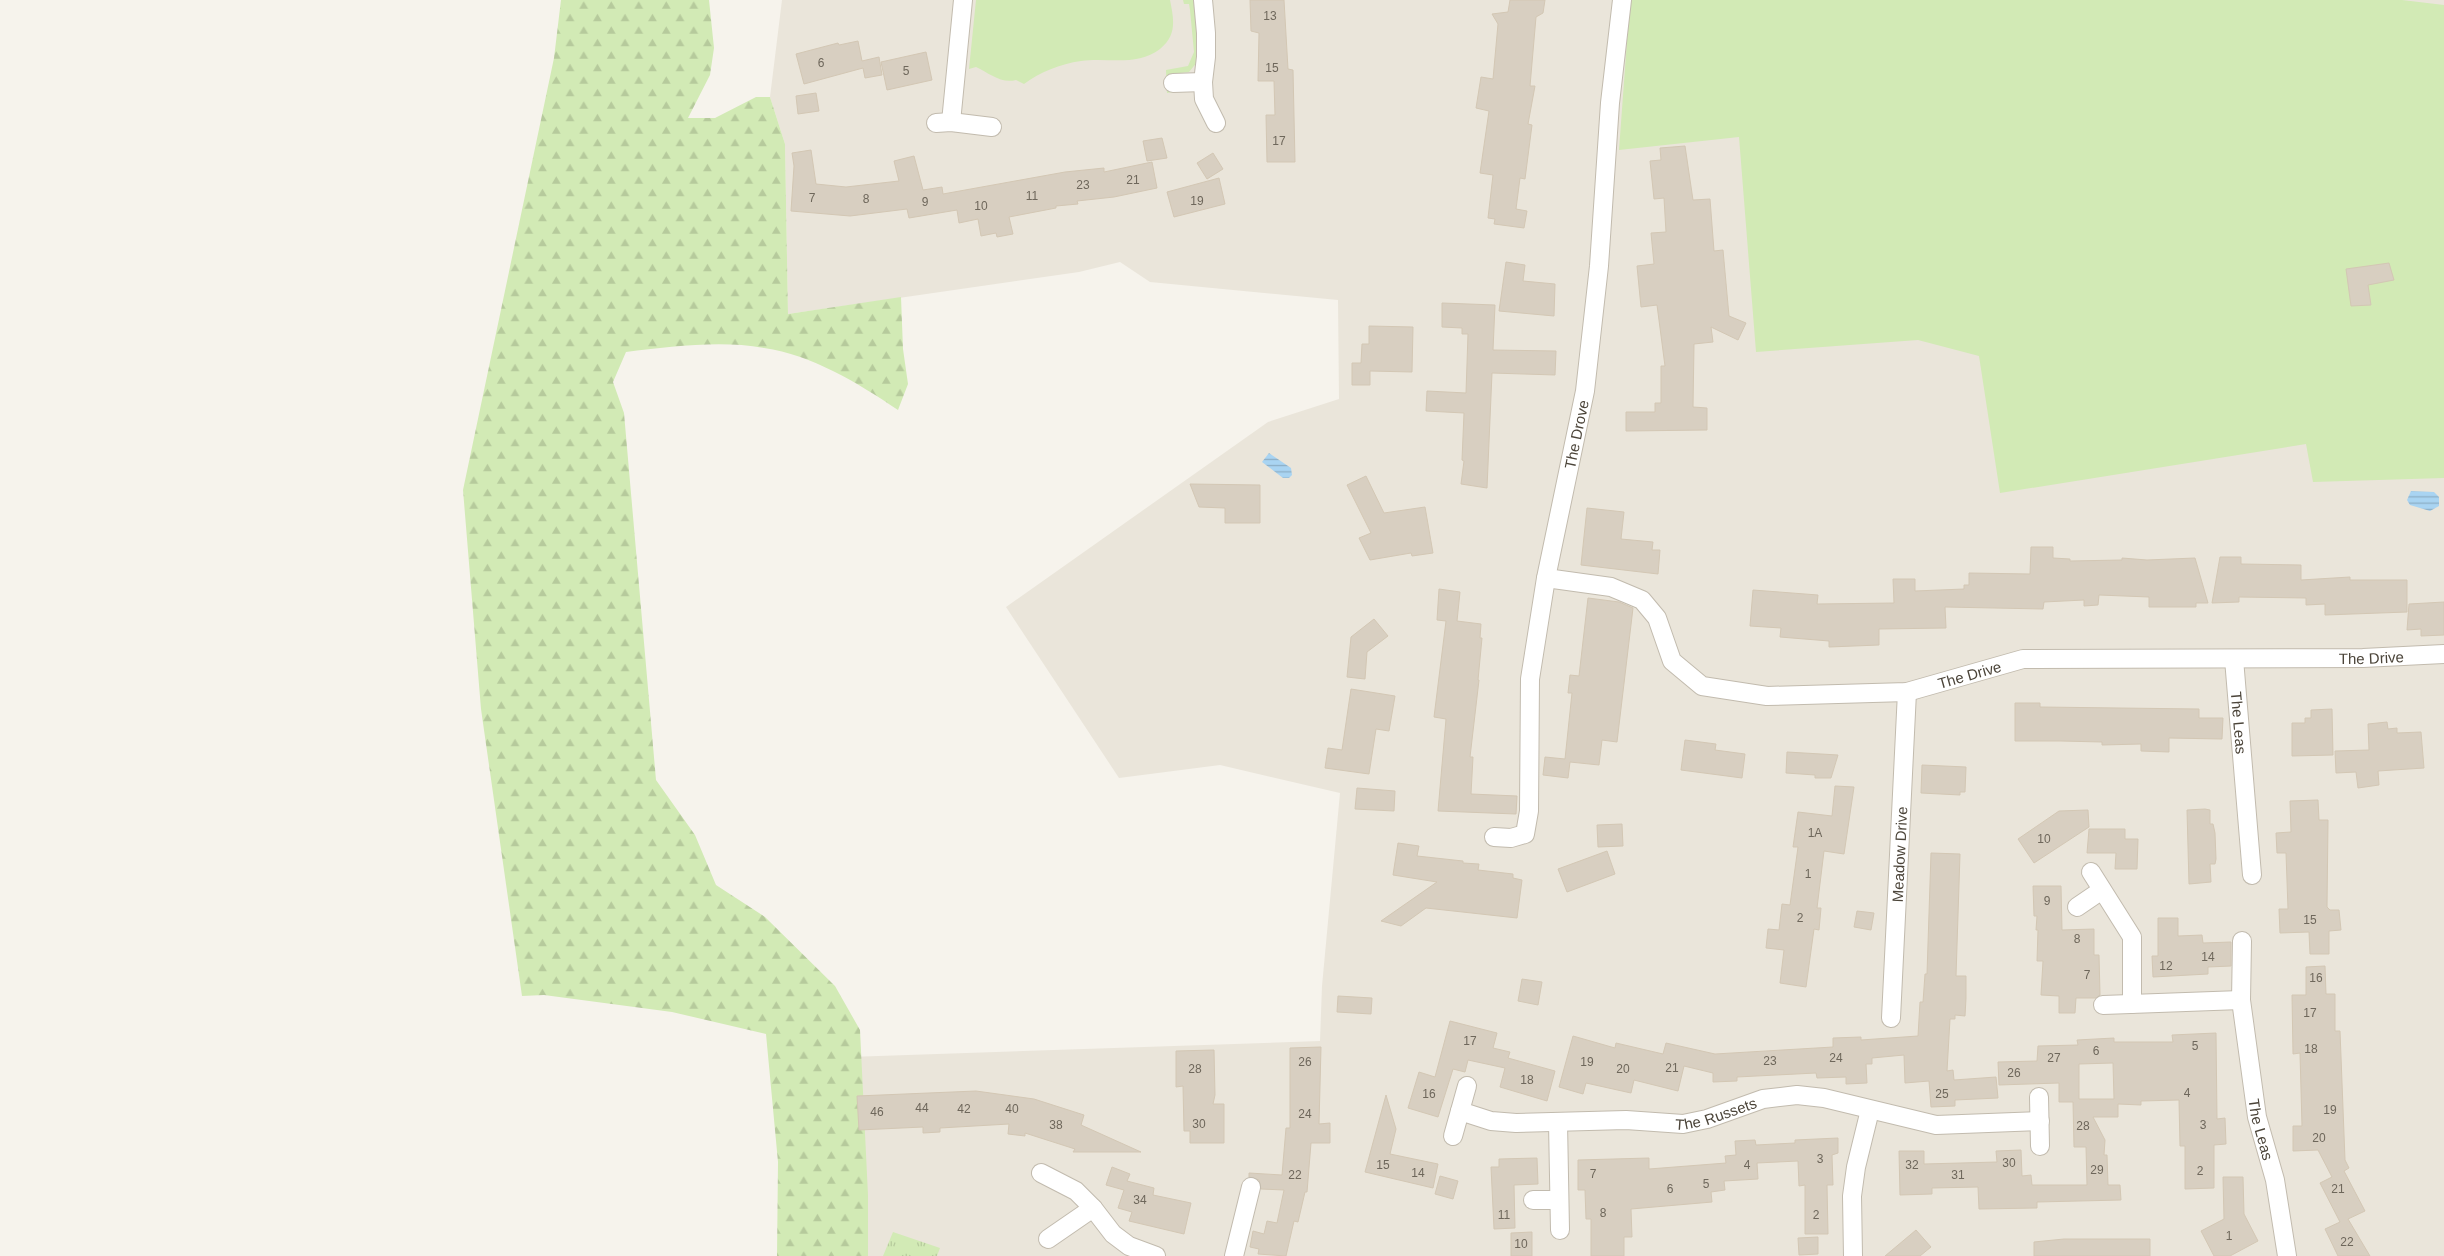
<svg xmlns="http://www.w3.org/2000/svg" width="2444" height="1256" font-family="Helvetica,sans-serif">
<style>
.residential{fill:#eae5da}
.grass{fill:#d2eab5}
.forest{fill:url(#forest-firs)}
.park{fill:url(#park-tufts)}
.water{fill:url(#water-rules)}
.building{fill:#d8cfc1;stroke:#d3c7b4;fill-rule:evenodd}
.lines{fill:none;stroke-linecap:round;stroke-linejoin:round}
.street-casing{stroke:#c2bbae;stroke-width:20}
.street{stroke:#fff;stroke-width:18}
.labels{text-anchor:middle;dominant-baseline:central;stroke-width:4;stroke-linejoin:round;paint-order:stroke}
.number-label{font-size:12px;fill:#6e675b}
.street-label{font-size:15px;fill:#4b4439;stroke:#fff}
</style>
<defs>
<pattern id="forest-firs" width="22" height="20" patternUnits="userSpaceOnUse" patternTransform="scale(1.25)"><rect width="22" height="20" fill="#d2eab5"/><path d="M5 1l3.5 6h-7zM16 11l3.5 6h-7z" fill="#b6ca9c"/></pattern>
<pattern id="park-tufts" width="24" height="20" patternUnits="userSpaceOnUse" patternTransform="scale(1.25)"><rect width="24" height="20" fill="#d2eab5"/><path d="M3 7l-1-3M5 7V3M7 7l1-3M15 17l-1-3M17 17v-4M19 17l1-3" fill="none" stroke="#b6ca9c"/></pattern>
<pattern id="water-rules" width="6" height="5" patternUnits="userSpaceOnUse" patternTransform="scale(1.25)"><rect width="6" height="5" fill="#a9d4f2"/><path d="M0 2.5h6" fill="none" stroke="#8caec5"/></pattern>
</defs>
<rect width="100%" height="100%" fill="#f6f3ec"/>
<polygon class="residential" points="782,0 2444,0 2444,1256 862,1256 849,1057 1320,1041 1322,986 1340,793 1220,765 1119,778 1006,607 1268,422 1339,399 1338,300 1150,282 1120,262 1079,272 788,314 785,144 770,97"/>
<g class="grass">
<path d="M976,0h194c4,20 7,35 -10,49 -23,18 -53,8 -79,12 -21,3 -41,11 -57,23l-8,-4c-15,4 -27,-7 -40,-13l-7,2z"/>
<polygon points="1183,0 1194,0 1198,24 1198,61 1189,72 1172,74 1173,92 1167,93 1166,70 1188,66 1194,52 1190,10 1189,4 1184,4"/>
<polygon points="1630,0 2402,0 2444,5 2444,478 2313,482 2306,444 2000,493 1979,356 1918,340 1756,352 1739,137 1619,150"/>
</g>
<path class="forest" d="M561,0h148l5,48 -4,27 -22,43h27l41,-21h14l15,47 3,170 113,-17 2,52 5,35 -10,26c-40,-27 -86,-55 -134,-62 -45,-8 -94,-1 -138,4l-13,30 11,31 32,367 39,55 21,50 49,32 70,69 25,44 8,165v61h-91l1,-94 -12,-128 -94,-22 -128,-17 -22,1 -41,-287 -18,-219 91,-432z"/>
<polygon class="park" points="893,1232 940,1248 937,1256 883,1256"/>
<g class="water">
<polygon points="1269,453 1291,468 1292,475 1289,478 1283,478 1262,462"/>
<polygon points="2411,491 2434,492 2439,497 2439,506 2430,511 2410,505 2407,500"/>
</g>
<g class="building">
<polygon points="1250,0 1284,0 1288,69 1293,70 1295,162 1267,162 1266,115 1275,115 1274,81 1258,81 1259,33 1251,31"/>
<polygon points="1510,0 1545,0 1543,13 1536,17 1530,86 1535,86 1528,124 1532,125 1525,179 1520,178 1516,209 1527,211 1524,228 1494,224 1495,219 1488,218 1493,175 1480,173 1489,111 1476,108 1481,77 1493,79 1498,24 1492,14 1508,12"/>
<polygon points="858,41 862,61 879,57 882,75 865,78 863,68 804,84 796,54 838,43 839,45"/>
<polygon points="926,52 932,80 887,90 881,62"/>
<polygon points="816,93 819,111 798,114 796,96"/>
<polygon points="1162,138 1167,158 1147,161 1143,141"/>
<polygon points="1685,146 1693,200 1710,199 1714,251 1723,250 1729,316 1746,323 1738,340 1711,327 1713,342 1694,344 1693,407 1707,408 1707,430 1626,431 1626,412 1655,412 1655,403 1661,403 1661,366 1665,366 1657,305 1641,307 1637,266 1654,264 1651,233 1666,232 1664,198 1654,199 1650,161 1661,160 1660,148"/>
<polygon points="811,150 816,184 846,187 899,181 894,161 914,156 923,190 942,187 943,194 1065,172 1104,168 1104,172 1152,162 1157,188 1114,197 1077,201 1078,204 1056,206 1056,208 1009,217 1013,234 997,237 996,233 981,236 978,219 959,223 957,210 909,218 907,209 850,216 791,211 794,166 792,153"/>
<polygon points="1213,153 1223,169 1207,179 1197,163"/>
<polygon points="1219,178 1225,204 1174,217 1167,192"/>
<polygon points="1506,262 1525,265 1523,281 1555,284 1554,316 1499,311"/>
<polygon points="2389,263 2394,280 2368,285 2371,305 2351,306 2346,269"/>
<polygon points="1442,303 1495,305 1493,350 1556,351 1555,375 1492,373 1487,488 1461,484 1464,461 1462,460 1464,413 1426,411 1427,391 1466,393 1468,334 1462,334 1462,328 1442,327"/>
<polygon points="1369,326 1413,327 1412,372 1370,371 1370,385 1352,385 1352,363 1361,363 1362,344 1369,344"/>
<polygon points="1366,476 1384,513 1425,507 1433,553 1412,556 1411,553 1370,560 1359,538 1371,533 1347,485"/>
<polygon points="1190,484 1260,485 1260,523 1225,523 1225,508 1199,507"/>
<polygon points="1587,508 1624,512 1621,539 1653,542 1652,550 1660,550 1658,574 1581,565"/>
<polygon points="2031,547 2053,547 2053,558 2070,559 2070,561 2122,560 2122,558 2147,560 2195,558 2208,603 2196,603 2196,607 2149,607 2149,597 2099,595 2098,605 2084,606 2084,600 2044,602 2043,609 1945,607 1946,628 1879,629 1879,645 1829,647 1829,641 1780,637 1781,628 1750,626 1753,590 1818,595 1817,604 1894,603 1893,579 1915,579 1915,591 1964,589 1964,585 1969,585 1969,573 2030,574"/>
<polygon points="2220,557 2241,557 2241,564 2301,565 2301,580 2350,577 2350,580 2407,580 2407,612 2325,615 2325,604 2306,605 2306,598 2239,597 2239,602 2212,603"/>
<polygon points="1439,589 1460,592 1457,621 1481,624 1480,638 1482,638 1478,680 1479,680 1470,757 1473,757 1471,794 1517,796 1516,814 1438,811 1446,719 1434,717 1446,621 1437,620"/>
<polygon points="1588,598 1619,602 1633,608 1617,742 1602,740 1599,765 1570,762 1568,778 1543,775 1545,757 1565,759 1572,693 1568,693 1570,675 1579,676"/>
<polygon points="2444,602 2444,635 2421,636 2421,629 2407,630 2409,604"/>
<polygon points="1374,619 1388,636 1367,652 1365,679 1347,677 1351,637"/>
<polygon points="1351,689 1395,696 1389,731 1376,729 1369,774 1325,768 1328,748 1342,750"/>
<polygon points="2015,703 2040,703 2040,707 2199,709 2199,718 2223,718 2222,739 2169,738 2169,752 2141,751 2141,744 2102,745 2102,742 2061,741 2015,741"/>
<polygon points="2332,709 2333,755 2292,756 2292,723 2305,723 2305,718 2311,718 2311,710"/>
<polygon points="2387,722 2388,729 2397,728 2397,733 2421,732 2424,768 2378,771 2379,785 2358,788 2356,772 2336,773 2335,751 2369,750 2368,724"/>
<polygon points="1685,740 1716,744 1715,750 1745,754 1742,778 1681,770"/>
<polygon points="1787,752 1838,755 1831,778 1815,778 1815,775 1786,773"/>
<polygon points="1922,765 1966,767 1965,792 1960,792 1960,795 1921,793"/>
<polygon points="1835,786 1854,787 1844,854 1824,851 1817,908 1821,908 1819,930 1814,929 1806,987 1780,983 1784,950 1766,948 1768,929 1779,930 1782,904 1790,905 1798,847 1793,847 1798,812 1832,816"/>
<polygon points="1357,788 1395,791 1394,811 1355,809"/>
<polygon points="2318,800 2319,820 2328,820 2327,907 2330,910 2339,910 2341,930 2329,931 2329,954 2310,954 2309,932 2280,933 2279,909 2288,909 2286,853 2277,853 2276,833 2291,832 2290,801"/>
<polygon points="2205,809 2210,810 2210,824 2213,824 2215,833 2216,859 2215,864 2210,864 2211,882 2189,884 2187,810"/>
<polygon points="2088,810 2089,827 2034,863 2018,839 2059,811"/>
<polygon points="1622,824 1623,846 1598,847 1597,825"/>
<polygon points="2089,829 2125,829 2125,839 2138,839 2137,869 2115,869 2116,853 2087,853"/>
<polygon points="1398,843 1419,846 1417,856 1463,861 1463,863 1479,864 1478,870 1513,874 1513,878 1522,880 1517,918 1426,908 1401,926 1381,921 1437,882 1393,875"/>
<polygon points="1607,851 1615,874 1567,892 1558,869"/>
<polygon points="1931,853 1960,854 1956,976 1966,976 1966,998 1965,1016 1955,1015 1955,1019 1950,1019 1947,1071 1953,1070 1954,1080 1996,1077 1998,1098 1955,1100 1955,1106 1931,1107 1929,1081 1905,1083 1904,1055 1872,1058 1872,1064 1866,1064 1867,1083 1846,1084 1846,1077 1817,1078 1816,1073 1737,1077 1737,1081 1713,1082 1713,1073 1684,1066 1678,1091 1634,1080 1631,1093 1586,1083 1583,1094 1559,1087 1573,1036 1615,1048 1616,1043 1663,1054 1666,1043 1715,1054 1833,1047 1833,1038 1861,1037 1861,1040 1918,1036 1920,1002 1923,1002 1925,974 1927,974"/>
<polygon points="2033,886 2061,886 2062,930 2094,929 2094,955 2099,955 2100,995 2096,998 2076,998 2075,1013 2059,1013 2059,996 2041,995 2043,961 2037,961 2038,930 2036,930 2037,916 2034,916"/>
<polygon points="1857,911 1874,913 1871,930 1854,927"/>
<polygon points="2158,918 2178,918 2178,936 2202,935 2203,943 2231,942 2231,966 2208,967 2208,974 2153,977 2152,956 2158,956"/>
<polygon points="2325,966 2326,994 2335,994 2335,1031 2340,1031 2345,1160 2349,1168 2344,1171 2365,1211 2348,1219 2370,1256 2338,1256 2325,1229 2340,1222 2320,1183 2332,1177 2318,1150 2293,1151 2293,1126 2302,1126 2300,1053 2293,1054 2292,995 2306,995 2306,967"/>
<polygon points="1522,979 1542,982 1538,1005 1518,1001"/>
<polygon points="1338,996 1372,998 1371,1014 1337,1012"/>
<polygon points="1450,1021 1497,1033 1493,1048 1510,1052 1508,1058 1555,1071 1547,1101 1500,1087 1505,1068 1468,1060 1465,1072 1453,1069 1438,1117 1408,1108 1419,1072 1435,1077"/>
<path d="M2216,1033l1,86 8,-1 1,26 -12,1v43l-29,1v-43h-5l-1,-46 -38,1v4l-23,-1v13h-25l12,23 -1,15h3l1,30h12l1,15 -84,2v6l-58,1 -1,-22 -46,1v6l-32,1 -1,-44h25v13l73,-2 -1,-11 25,-1 1,26 9,-1 1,10h55l-1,-38h-12l-1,-45h-14v-19l-60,2 -1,-23 39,-1 1,-15 40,-1 -1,-5 37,-2v4h59l-1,-7zM2113,1063l1,36h-35v-35z"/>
<polygon points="1321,1047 1319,1124 1330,1123 1330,1143 1311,1143 1307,1192 1305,1192 1298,1222 1294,1221 1286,1256 1258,1254 1259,1249 1250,1247 1253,1231 1264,1234 1267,1221 1277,1223 1284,1190 1261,1189 1259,1180 1249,1177 1249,1173 1282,1175 1286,1128 1290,1128 1290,1048"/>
<polygon points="1214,1050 1215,1095 1213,1104 1224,1104 1224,1143 1190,1143 1190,1131 1184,1131 1183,1086 1176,1087 1176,1051"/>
<polygon points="976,1091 1034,1099 1084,1115 1081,1125 1141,1152 1073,1152 1075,1149 1025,1133 1025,1136 1008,1134 1009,1124 940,1128 940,1132 923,1133 923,1127 859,1130 857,1096"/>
<polygon points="1386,1095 1396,1129 1390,1154 1438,1164 1433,1188 1365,1172"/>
<polygon points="1838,1138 1838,1153 1832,1155 1833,1185 1827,1185 1828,1234 1805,1234 1805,1185 1799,1186 1798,1161 1757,1163 1758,1179 1724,1181 1725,1190 1711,1192 1712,1202 1631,1209 1632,1237 1624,1237 1624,1256 1591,1256 1591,1219 1586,1219 1585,1190 1578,1190 1578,1160 1649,1158 1649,1169 1726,1163 1725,1156 1736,1155 1735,1141 1755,1140 1756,1145 1795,1143 1795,1140"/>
<polygon points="1537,1158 1538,1184 1514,1185 1515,1228 1494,1229 1491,1167 1499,1167 1499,1159"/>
<polygon points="1112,1167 1130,1174 1127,1181 1154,1188 1153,1195 1191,1203 1184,1234 1129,1221 1132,1212 1118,1208 1124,1190 1106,1185"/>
<polygon points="1440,1176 1458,1181 1453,1199 1435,1194"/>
<polygon points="2223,1177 2243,1177 2244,1214 2258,1241 2230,1256 2214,1256 2201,1231 2224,1219"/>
<polygon points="1916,1230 1931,1247 1920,1256 1885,1256"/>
<polygon points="1532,1232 1532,1256 1511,1256 1511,1233"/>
<polygon points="1818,1237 1818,1254 1799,1255 1798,1238"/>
<polygon points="2064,1239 2150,1239 2150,1256 2034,1256 2034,1242"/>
</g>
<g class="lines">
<g class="street-casing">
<g id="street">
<polyline points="1203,0 1206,33 1206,57 1203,82 1204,99 1216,123"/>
<polyline points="1173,83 1203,82"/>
<polyline points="951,122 963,0"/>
<polyline points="936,123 951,122 992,127"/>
<path id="s1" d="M1546,578l65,9 31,13 15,18 15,43 30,25 65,10 140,-4 116,-33 340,-1 81,-4"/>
<path id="s2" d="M2234,659l18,216"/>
<path id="s3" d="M1494,837l17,1 14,-4 4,-23 1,-132 16,-101 39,-187 14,-125 11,-163 12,-103"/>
<polyline points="2091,872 2132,937 2132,1004"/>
<polyline points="2077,907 2102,890"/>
<path id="s4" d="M2242,941l-1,59 16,117 18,63 12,76"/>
<polyline points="2103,1005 2241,1000"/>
<path id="s5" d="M1891,1018l16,-326"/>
<polyline points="2039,1097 2040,1146"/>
<path id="s6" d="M1460,1111l31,10 25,2 110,-3 57,4 24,-5 56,-20 34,-4 27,3 112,27 104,-4"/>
<polyline points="1558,1122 1560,1230"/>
<polyline points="1453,1136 1467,1086"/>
<polyline points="1041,1173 1076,1191 1093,1208 1113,1234 1129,1246 1156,1256"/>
<polyline points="1533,1200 1559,1200"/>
<polyline points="1048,1239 1093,1208"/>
<polyline points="1234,1256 1251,1187"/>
<polyline points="1853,1256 1852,1196 1856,1167 1870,1110"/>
</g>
</g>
<use href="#street" class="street"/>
</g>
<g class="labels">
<g class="number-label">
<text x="1270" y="16">13</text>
<text x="821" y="63">6</text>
<text x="1272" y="68">15</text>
<text x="906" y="71">5</text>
<text x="1279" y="141">17</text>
<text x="1133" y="180">21</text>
<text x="1083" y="185">23</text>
<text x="1032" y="196">11</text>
<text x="812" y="198">7</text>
<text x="866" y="199">8</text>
<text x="1197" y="201">19</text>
<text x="925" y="202">9</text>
<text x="981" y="206">10</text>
<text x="1815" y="833">1A</text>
<text x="2044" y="839">10</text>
<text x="1808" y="874">1</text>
<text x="2047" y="901">9</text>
<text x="1800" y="918">2</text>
<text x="2310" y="920">15</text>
<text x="2077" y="939">8</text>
<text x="2208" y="957">14</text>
<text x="2166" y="966">12</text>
<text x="2087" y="975">7</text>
<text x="2316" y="978">16</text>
<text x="2310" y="1013">17</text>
<text x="1470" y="1041">17</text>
<text x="2195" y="1046">5</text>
<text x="2311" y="1049">18</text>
<text x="2096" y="1051">6</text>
<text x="1836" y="1058">24</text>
<text x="2054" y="1058">27</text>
<text x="1770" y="1061">23</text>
<text x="1305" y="1062">26</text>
<text x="1587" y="1062">19</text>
<text x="1672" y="1068">21</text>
<text x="1195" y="1069">28</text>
<text x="1623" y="1069">20</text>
<text x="2014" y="1073">26</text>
<text x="1527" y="1080">18</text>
<text x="2187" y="1093">4</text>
<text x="1429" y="1094">16</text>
<text x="1942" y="1094">25</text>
<text x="922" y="1108">44</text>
<text x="964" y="1109">42</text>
<text x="1012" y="1109">40</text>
<text x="2330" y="1110">19</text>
<text x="877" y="1112">46</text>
<text x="1305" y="1114">24</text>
<text x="1199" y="1124">30</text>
<text x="1056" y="1125">38</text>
<text x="2203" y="1125">3</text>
<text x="2083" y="1126">28</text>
<text x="2319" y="1138">20</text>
<text x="1820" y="1159">3</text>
<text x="2009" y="1163">30</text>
<text x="1383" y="1165">15</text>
<text x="1747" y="1165">4</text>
<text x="1912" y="1165">32</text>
<text x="2097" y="1170">29</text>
<text x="2200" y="1171">2</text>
<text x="1418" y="1173">14</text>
<text x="1593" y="1174">7</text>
<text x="1295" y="1175">22</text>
<text x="1958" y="1175">31</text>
<text x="1706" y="1184">5</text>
<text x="1670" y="1189">6</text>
<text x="2338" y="1189">21</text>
<text x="1140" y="1200">34</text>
<text x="1603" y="1213">8</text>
<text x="1504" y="1215">11</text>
<text x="1816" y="1215">2</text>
<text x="2229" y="1236">1</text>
<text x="2347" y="1242">22</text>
<text x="1521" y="1244">10</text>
</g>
<g class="street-label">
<text stroke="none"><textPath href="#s3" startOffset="436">The Drove</textPath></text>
<text stroke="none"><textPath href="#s1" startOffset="882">The Drive</textPath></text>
<text stroke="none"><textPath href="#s1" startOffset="478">The Drive</textPath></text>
<text stroke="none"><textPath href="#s2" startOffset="64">The Leas</textPath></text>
<text stroke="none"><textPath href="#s5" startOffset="164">Meadow Drive</textPath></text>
<text stroke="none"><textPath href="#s6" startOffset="259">The Russets</textPath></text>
<text stroke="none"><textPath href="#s4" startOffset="190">The Leas</textPath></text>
</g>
</g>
</svg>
